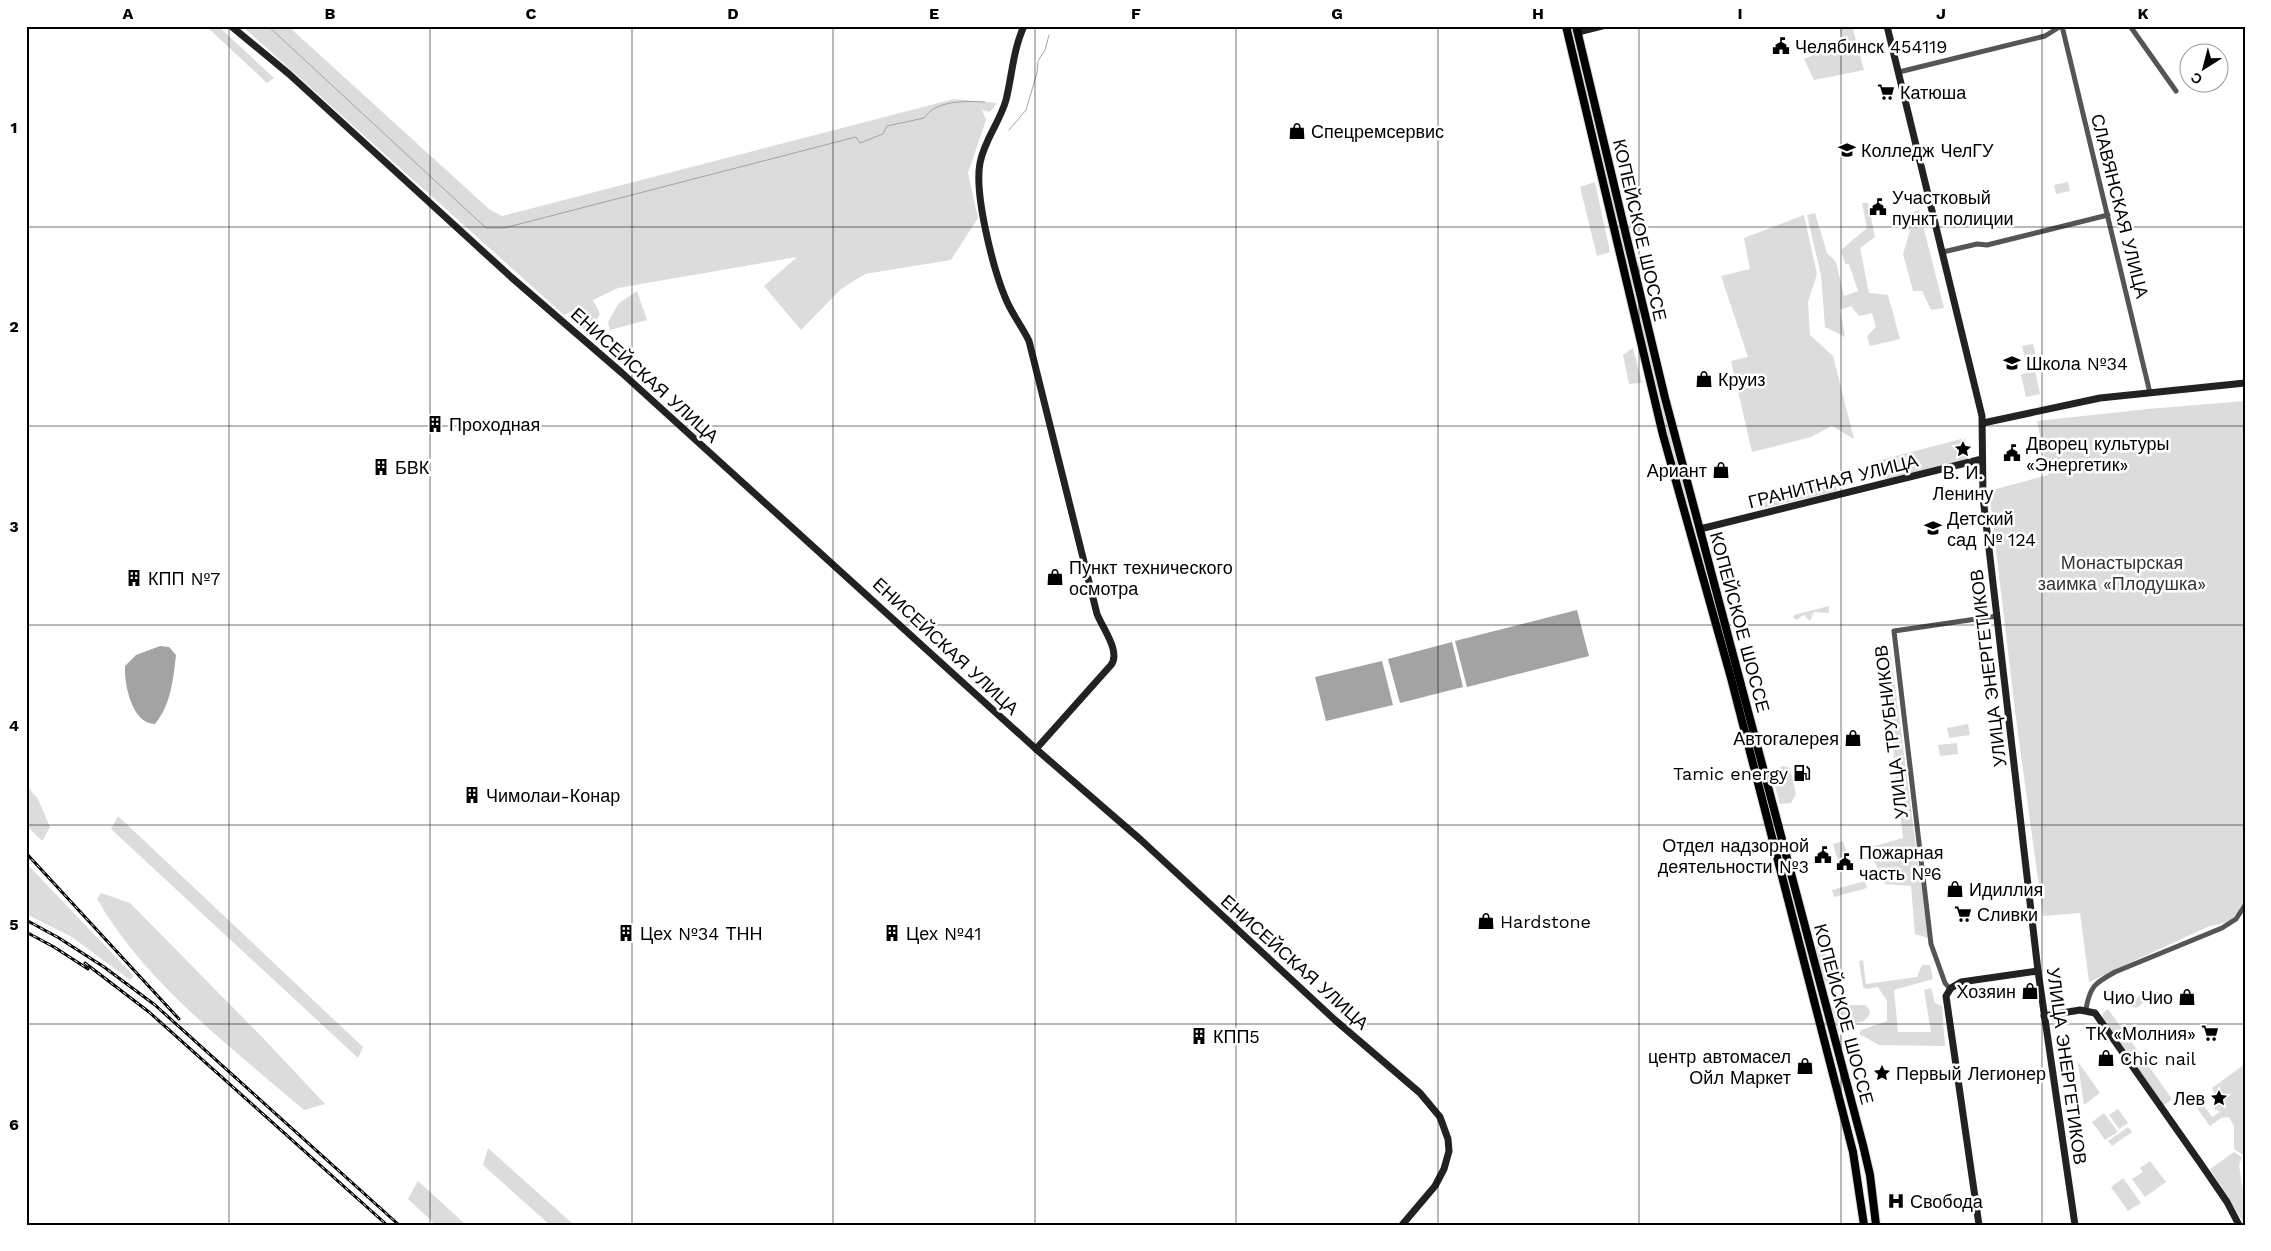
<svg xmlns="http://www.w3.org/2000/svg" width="2271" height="1251" font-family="'Work Sans',sans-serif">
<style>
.green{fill:#dcdcdc}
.water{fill:#a3a3a3}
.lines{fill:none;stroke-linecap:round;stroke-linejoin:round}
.stream{stroke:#a3a3a3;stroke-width:1}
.primary-casing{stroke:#dbdbdb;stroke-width:10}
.street{stroke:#555;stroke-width:5}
.secondary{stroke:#222;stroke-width:7}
.primary{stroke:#000;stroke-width:8}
.rail-casing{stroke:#000;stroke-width:3}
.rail{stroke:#fff;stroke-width:1;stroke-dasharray:4;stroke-linecap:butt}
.grid{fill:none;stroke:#000;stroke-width:1;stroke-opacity:0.55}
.labels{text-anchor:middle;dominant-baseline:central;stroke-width:5;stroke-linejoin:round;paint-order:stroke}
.poi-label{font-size:18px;fill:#000;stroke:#fff;text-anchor:start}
.street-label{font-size:18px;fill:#000;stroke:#fff}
.park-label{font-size:18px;fill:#333;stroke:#fff}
.neatline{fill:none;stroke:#000;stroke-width:2}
.grid-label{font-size:16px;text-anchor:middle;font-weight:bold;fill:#000}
</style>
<rect width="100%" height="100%" fill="#fff"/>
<g class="green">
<polygon points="206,26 218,26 274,78 267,83"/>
<polygon points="242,26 288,26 489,209 502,216 954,99 997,103 990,112 982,110 986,120 968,173 978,218 951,260 865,274 841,289 801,330 764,286 797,257 618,288 593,300 600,314 588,333 569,316 577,309 564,315"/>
<polygon points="1570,26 1572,26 1675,455 1688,501 1686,502 1673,456"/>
<polygon points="1839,26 1852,26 1864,70 1814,80 1804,59 1814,55 1817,51 1843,44"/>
<polygon points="1595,182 1610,252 1597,256 1580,187"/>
<polygon points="2068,182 2070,191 2056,194 2054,185"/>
<polygon points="1862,203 1868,203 1875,237 1860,248 1869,293 1888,295 1900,339 1870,346 1867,336 1876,327 1872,313 1859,316 1851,306 1840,310 1845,337 1825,327 1821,275 1807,215 1815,213 1827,253 1836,262 1844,296 1858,291 1849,264 1845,264 1841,250 1867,228"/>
<polygon points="1919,210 1944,308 1931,310 1922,291 1913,291 1903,254 1910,231 1899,216"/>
<polygon points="1804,215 1817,274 1808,302 1810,335 1833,356 1854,439 1832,426 1811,437 1752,452 1731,361 1748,357 1721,276 1750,269 1744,238"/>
<polygon points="637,291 647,320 610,330 608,322 619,303"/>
<polygon points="2033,344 2038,364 2027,367 2022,346"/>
<polygon points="1633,348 1642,383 1629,384 1623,355"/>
<polygon points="2035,371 2040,394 2026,397 2021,374"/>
<polygon points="2245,401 2245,900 2231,921 2207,927 2089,982 2080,913 2043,916 2015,711 1989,491 2048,475 2037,421 2148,409"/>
<polygon points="1965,438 1969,459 1887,479 1877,474 1873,462"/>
<polygon points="1835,480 1837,491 1760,509 1757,500"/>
<polygon points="1829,606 1829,613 1814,612 1810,621 1804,615 1796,620 1793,617 1794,615"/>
<polygon points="1890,648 1928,938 1915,934 1911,886 1885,884 1868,848 1903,838 1882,651"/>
<polygon points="1968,724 1970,735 1949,738 1947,728"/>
<polygon points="1957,743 1958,754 1940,756 1938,745"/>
<polygon points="1783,766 1790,768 1796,794 1791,803 1780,804 1771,772"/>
<polygon points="26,785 38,799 50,827 42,841 26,825"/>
<polygon points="118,816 363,1047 358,1058 111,829"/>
<polygon points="1843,841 1848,858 1838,861 1833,844"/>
<polygon points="26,863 134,976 130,980 72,937 26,914"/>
<polygon points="1865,881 1867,888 1834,897 1832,890"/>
<path d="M101,893l29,10 132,134 63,67 -21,6c-74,-64 -157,-125 -207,-211z"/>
<polygon points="1821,935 1833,980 1831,984 1825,983 1816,949"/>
<polygon points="1863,960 1866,984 1917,977 1922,965 1930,965 1933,979 1894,990 1898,1032 1931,1032 1924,990 1931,988 1935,1003 1942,1006 1945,1046 1879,1045 1859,1034 1861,1030 1887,1021 1887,1001 1878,987 1866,989 1863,987 1859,961"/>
<polygon points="2125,991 2130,992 2131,996 2121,1004 2117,1004 2117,998"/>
<polygon points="2141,995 2145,996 2145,1001 2136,1008 2132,1006 2131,1002"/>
<polygon points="1834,1005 1865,1005 1869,1009 1870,1014 1864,1021 1850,1024 1839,1032 1832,1008"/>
<polygon points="2108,1009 2172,1099 2171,1100 2164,1105 2102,1018 2103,1013"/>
<polygon points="2079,1063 2100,1093 2084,1105 2078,1064"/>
<polygon points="2245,1064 2245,1152 2243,1155 2234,1149 2234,1126 2229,1117 2221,1118 2210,1126 2193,1103 2201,1102 2212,1117 2220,1112 2215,1109 2214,1097 2216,1098 2212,1088"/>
<polygon points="2118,1109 2128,1123 2119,1129 2109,1115"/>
<polygon points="2104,1113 2118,1132 2105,1140 2092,1122"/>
<polygon points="2128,1127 2132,1132 2112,1146 2108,1141"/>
<polygon points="488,1148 574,1225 550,1225 483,1165"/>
<polygon points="2234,1152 2242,1157 2239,1165 2245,1203 2245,1225 2210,1169"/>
<polygon points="2150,1161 2166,1182 2145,1197 2132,1179 2143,1172 2140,1168"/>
<polygon points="2123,1178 2141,1203 2128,1211 2111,1187"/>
<polygon points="418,1181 466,1225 436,1225 408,1199"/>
</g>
<g class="water">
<polygon points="1577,610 1589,656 1467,687 1455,641"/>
<polygon points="1452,642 1463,687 1400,703 1388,659"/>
<path d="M160,646l9,1 7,8c-3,25 -5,50 -21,69 -23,0 -31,-40 -30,-58l11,-11z"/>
<polygon points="1382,661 1393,705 1326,721 1315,677"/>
</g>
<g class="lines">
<g class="stream">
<path d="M268,26l218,202h18l352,-91 4,6 23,-9 4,-8 37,-8c12,-18 41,-17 61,-16"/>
<polyline points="1009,130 1026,110 1037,73 1038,61 1045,50 1049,35"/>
</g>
<g class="primary-casing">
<g id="primary">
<polyline points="1566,26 1663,435 1731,678 1853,1152 1864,1225"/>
<polyline points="1576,26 1665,398 1863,1145 1870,1175 1876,1225"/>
</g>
</g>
<g class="street">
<polyline points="2062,26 2150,393"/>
<polyline points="2130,26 2176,91"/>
<polyline points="1899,72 2045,36 2061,26"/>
<polyline points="1943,252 1977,244 1987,245 2108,215"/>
<polyline points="1950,989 1945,983 1931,944 1894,631 1997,616"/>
<path d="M2086,1009c4,-23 9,-26 29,-37l107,-44 14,-9 9,-14"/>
</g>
<g class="secondary">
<polyline points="231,26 289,74 511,277 622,373 1036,749 1141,840 1335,1020 1420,1093 1440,1117 1448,1139 1449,1151 1444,1169 1435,1186 1402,1225"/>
<path d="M1024,26c-11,24 -12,50 -18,74 -6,22 -22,40 -26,63 -6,31 13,105 25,134 6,16 17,29 24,44l68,273c6,15 24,38 14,51l-75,84"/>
<polyline points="1887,26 1982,416 1983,497 2038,971 2075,1225"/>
<polyline points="1578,32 1602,26"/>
<polyline points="1983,423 2100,398 2245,383"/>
<polyline points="1700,529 1982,459"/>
<polyline points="2044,1016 2080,1010 2095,1013 2201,1164 2227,1202 2239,1225"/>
<polyline points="1979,1225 1946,996 1951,988 1961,982 2038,971"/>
</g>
<use href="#primary" class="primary"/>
<g class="rail-casing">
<g id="rail">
<polyline points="26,853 179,1019"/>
<polyline points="26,920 59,938 104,967 155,1005 399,1225"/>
<polyline points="26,932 54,947 88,969"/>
<polyline points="85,963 149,1012 387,1225"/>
</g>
</g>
<use href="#rail" class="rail"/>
</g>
<path class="grid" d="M229,26v1199M430,26v1199M632,26v1199M833,26v1199M1035,26v1199M1236,26v1199M1438,26v1199M1639,26v1199M1841,26v1199M2042,26v1199M26,227h2219M26,426h2219M26,625h2219M26,825h2219M26,1024h2219"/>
<defs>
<g id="civic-bare" transform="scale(1.35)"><path d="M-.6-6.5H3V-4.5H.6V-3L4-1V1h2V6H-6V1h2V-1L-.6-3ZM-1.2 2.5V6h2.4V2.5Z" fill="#000" stroke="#fff" stroke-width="2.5" paint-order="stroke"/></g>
<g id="supermarket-bare" transform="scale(1.35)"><path d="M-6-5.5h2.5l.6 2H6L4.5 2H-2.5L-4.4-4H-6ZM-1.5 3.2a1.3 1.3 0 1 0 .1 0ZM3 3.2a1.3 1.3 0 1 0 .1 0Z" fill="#000" stroke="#fff" stroke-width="2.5" paint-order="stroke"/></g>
<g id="shop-bare" transform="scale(1.35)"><path d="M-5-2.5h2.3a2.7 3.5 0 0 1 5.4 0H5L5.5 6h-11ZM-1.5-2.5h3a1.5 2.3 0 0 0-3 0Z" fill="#000" stroke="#fff" stroke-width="2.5" paint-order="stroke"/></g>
<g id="university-bare" transform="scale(1.35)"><path d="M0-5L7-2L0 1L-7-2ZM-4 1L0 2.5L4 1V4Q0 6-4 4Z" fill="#000" stroke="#fff" stroke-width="2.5" paint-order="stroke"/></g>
<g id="school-bare" transform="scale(1.35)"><path d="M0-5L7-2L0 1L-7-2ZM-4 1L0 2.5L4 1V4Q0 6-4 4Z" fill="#000" stroke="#fff" stroke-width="2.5" paint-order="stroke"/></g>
<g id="building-bare" transform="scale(1.35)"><path d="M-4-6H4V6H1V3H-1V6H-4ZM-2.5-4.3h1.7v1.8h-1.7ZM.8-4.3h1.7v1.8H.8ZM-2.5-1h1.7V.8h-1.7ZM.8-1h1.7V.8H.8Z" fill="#000" stroke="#fff" stroke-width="2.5" paint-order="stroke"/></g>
<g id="sight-bare" transform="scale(1.35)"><path d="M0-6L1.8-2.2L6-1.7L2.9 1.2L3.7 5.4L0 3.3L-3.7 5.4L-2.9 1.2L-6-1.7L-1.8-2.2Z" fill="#000" stroke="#fff" stroke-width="2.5" paint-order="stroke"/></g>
<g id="fuel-bare" transform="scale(1.35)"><path d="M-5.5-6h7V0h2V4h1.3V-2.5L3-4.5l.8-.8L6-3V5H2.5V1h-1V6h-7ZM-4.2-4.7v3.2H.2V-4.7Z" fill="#000" stroke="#fff" stroke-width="2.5" paint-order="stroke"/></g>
<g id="hospital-bare" transform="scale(1.35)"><path d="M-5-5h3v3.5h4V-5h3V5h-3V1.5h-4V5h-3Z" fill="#000" stroke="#fff" stroke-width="2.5" paint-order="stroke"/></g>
</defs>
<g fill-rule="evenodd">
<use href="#civic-bare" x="1781" y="46"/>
<use href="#supermarket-bare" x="1886" y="92"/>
<use href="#shop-bare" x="1297" y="131"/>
<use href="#university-bare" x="1847" y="150"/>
<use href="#civic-bare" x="1878" y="207"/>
<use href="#school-bare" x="2012" y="363"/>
<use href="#shop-bare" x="1704" y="379"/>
<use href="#building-bare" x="435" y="424"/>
<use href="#sight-bare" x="1963" y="449"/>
<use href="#civic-bare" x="2012" y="453"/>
<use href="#building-bare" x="381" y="467"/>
<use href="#shop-bare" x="1721" y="470"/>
<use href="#school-bare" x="1933" y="528"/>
<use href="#shop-bare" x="1055" y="577"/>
<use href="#building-bare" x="134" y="578"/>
<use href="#shop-bare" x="1853" y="738"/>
<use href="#fuel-bare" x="1802" y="773"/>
<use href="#building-bare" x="472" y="795"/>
<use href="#civic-bare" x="1823" y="855"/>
<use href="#civic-bare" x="1845" y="862"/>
<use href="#shop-bare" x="1955" y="889"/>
<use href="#supermarket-bare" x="1963" y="914"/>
<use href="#shop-bare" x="1486" y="921"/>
<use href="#building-bare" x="626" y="933"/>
<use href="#building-bare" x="892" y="933"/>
<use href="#shop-bare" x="2030" y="991"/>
<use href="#shop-bare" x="2187" y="997"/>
<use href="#supermarket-bare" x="2210" y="1033"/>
<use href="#building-bare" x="1199" y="1036"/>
<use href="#shop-bare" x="2106" y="1058"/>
<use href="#shop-bare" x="1805" y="1066"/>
<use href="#sight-bare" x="1882" y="1073"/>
<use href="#sight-bare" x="2219" y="1098"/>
<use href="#hospital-bare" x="1896" y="1201"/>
</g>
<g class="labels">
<g class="poi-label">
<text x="1795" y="46">Челябинск 454119</text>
<text x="1900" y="92">Катюша</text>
<text x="1311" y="131">Спецремсервис</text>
<text x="1861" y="150">Колледж ЧелГУ</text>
<text x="1892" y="197">Участковый<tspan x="1892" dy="21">пункт полиции</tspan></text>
<text x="2026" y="363">Школа №34</text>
<text x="1718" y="379">Круиз</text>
<text x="449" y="424">Проходная</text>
<text x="2026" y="443">Дворец культуры<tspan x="2026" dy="21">«Энергетик»</tspan></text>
<text x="395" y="467">БВК</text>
<text x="1707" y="470" text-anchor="end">Ариант</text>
<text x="1963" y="472" text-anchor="middle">В. И.<tspan x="1963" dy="21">Ленину</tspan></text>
<text x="1947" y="518">Детский<tspan x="1947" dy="21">сад № 124</tspan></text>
<text x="1069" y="567">Пункт технического<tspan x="1069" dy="21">осмотра</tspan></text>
<text x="148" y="578">КПП №7</text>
<text x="1839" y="738" text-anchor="end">Автогалерея</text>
<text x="1788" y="773" text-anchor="end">Tamic energy</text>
<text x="486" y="795">Чимолаи-Конар</text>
<text x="1809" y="845" text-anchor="end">Отдел надзорной<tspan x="1809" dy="21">деятельности №3</tspan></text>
<text x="1859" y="852">Пожарная<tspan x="1859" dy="21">часть №6</tspan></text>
<text x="1969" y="889">Идиллия</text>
<text x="1977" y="914">Сливки</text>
<text x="1500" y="921">Hardstone</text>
<text x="640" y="933">Цех №34 ТНН</text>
<text x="906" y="933">Цех №41</text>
<text x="2016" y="991" text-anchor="end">Хозяин</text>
<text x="2173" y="997" text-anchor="end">Чио Чио</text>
<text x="2196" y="1033" text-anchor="end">ТК «Молния»</text>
<text x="1213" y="1036">КПП5</text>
<text x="1791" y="1056" text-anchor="end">центр автомасел<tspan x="1791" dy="21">Ойл Маркет</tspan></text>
<text x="2120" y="1058">Chic nail</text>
<text x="1896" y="1073">Первый Легионер</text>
<text x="2205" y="1098" text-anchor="end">Лев</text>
<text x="1910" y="1201">Свобода</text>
</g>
<g class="street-label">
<text transform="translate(2120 206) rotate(76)">СЛАВЯНСКАЯ УЛИЦА</text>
<text transform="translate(1640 230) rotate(77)">КОПЕЙСКОЕ ШОССЕ</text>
<text transform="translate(645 375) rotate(42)">ЕНИСЕЙСКАЯ УЛИЦА</text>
<text transform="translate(1833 481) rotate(-14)">ГРАНИТНАЯ УЛИЦА</text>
<text transform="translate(1740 622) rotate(75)">КОПЕЙСКОЕ ШОССЕ</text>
<text transform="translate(946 646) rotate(43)">ЕНИСЕЙСКАЯ УЛИЦА</text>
<text transform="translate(1988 668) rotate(-97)">УЛИЦА ЭНЕРГЕТИКОВ</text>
<text transform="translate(1891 732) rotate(-97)">УЛИЦА ТРУБНИКОВ</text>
<text transform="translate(1295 962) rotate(42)">ЕНИСЕЙСКАЯ УЛИЦА</text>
<text transform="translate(1844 1014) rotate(75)">КОПЕЙСКОЕ ШОССЕ</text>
<text transform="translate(2067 1066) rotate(82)">УЛИЦА ЭНЕРГЕТИКОВ</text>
</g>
<g class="park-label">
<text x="2122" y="562">Монастырская<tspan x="2122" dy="21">заимка «Плодушка»</tspan></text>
</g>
</g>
<rect width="2271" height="1251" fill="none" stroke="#ffffff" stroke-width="55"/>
<g transform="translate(2204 68) rotate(216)"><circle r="24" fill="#ffffff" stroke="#999999"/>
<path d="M0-4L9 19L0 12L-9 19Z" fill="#000000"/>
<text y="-8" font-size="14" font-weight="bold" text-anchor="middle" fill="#000000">С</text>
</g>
<rect x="28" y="28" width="2216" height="1196" class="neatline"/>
<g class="grid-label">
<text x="128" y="19">A</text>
<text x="330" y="19">B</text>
<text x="531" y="19">C</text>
<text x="733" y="19">D</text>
<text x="934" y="19">E</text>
<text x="1136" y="19">F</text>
<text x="1337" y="19">G</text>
<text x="1538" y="19">H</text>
<text x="1740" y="19">I</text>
<text x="1941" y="19">J</text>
<text x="2143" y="19">K</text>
<text x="14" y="133">1</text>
<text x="14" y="332">2</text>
<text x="14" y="532">3</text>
<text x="14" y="731">4</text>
<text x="14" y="930">5</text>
<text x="14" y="1130">6</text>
</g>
</svg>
